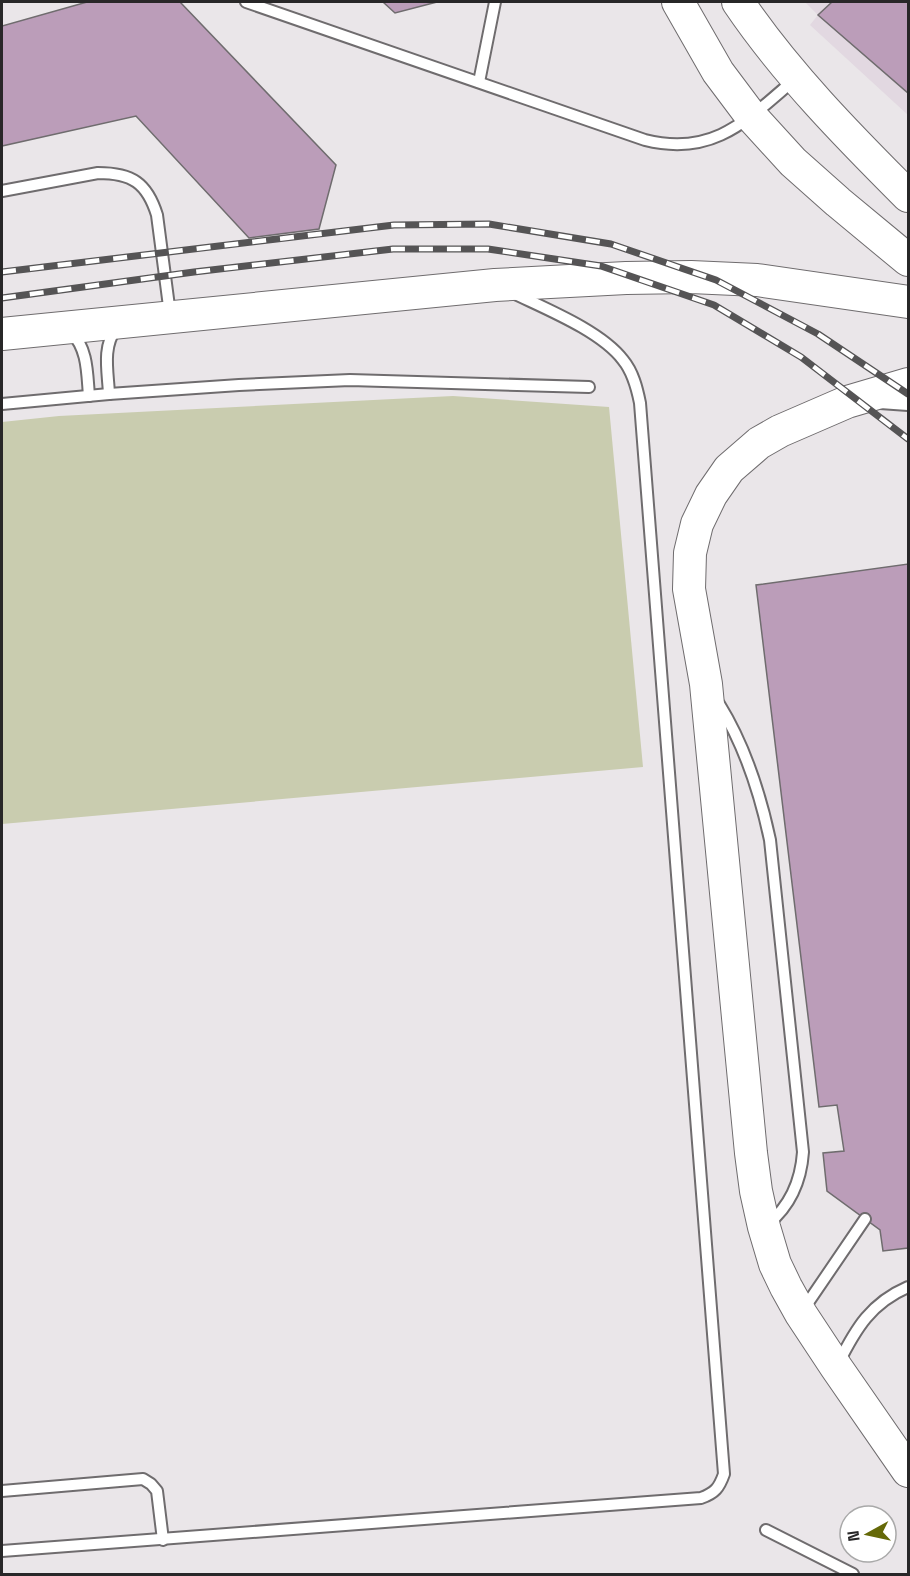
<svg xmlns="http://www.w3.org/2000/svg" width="910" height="1576" font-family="'Space Grotesk',sans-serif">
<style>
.built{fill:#e2d8e1}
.green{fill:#c9ccaf}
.building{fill:#bb9db9;stroke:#6f6c6e;stroke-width:1.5}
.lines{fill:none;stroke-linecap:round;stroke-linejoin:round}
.lane-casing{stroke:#6f6c6e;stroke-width:14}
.secondary-casing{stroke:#6f6c6e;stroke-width:34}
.lane{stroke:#fff;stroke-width:10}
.secondary{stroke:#fff;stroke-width:32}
.rail-casing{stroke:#555455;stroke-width:7}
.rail{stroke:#fff;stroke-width:4.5;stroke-dasharray:14;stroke-linecap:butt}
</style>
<rect width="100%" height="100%" fill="#eae6e9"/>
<polygon class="built" points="805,2 908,2 908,115 810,25 818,15"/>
<polygon class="green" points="453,396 609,407 643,767 2,824 2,422 59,416"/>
<g class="building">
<polygon points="87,2 180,2 336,165 319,229 249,238 136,116 2,146 2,26"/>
<polygon points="383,2 437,2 395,13"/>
<polygon points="832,2 908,2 908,93 818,15"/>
<polygon points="908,564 908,1248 883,1251 880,1230 827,1191 823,1153 844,1151 837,1105 819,1107 756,585"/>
</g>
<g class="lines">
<g class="lane-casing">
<g id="lane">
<path d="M246,2l399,138c68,17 101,-19 149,-60"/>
<polyline points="479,82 495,2"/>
<path d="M2,191l96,-18c34,0 49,10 59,42l13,99"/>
<path d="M71,332c17,17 16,41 18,64"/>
<path d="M109,394c-1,-22 -7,-47 7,-65"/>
<polyline points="880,403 908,405"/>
<polyline points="2,404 109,394 239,385 350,380 589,387"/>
<path d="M719,704c26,42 41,89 51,136l33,312c-2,29 -12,53 -35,72"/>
<polyline points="803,1310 865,1219"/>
<path d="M838,1364c18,-36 33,-61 70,-77"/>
<polyline points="2,1491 143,1479 151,1484 157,1491 163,1540"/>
<polyline points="766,1530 853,1574"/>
<path d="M2,1551l699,-53c14,-5 18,-10 23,-24l-84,-1071c-3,-15 -7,-31 -17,-43 -22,-29 -77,-51 -110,-67"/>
</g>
</g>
<g class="secondary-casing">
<g id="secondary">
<polyline points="678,2 718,72 751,116 793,162 838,202 908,260"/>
<path d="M738,2c48,71 110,134 170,194"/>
<polyline points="2,334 495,285 626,278 691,277 757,280 908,302"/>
<polyline points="908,384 847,402 780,431 759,443 729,469 711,495 697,524 690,553 689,589 706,684 751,1153 756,1191 764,1227 775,1264 786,1287 801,1314 836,1367 908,1471"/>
</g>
</g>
<use href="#lane" class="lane"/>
<use href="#secondary" class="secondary"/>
<g class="rail-casing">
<g id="rail">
<polyline points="2,272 394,225 489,224 611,244 716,280 818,334 908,394"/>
<polyline points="2,298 194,272 393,249 488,249 601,266 714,305 801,357 908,439"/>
</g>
</g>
<use href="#rail" class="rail"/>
</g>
<rect width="910" height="1576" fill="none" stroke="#282728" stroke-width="6"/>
<g transform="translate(868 1534) rotate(262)"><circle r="28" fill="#ffffff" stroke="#a9a9a9" stroke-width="1.5"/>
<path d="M0-4.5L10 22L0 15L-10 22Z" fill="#656908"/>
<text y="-9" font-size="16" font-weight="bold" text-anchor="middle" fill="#282728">N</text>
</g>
</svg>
